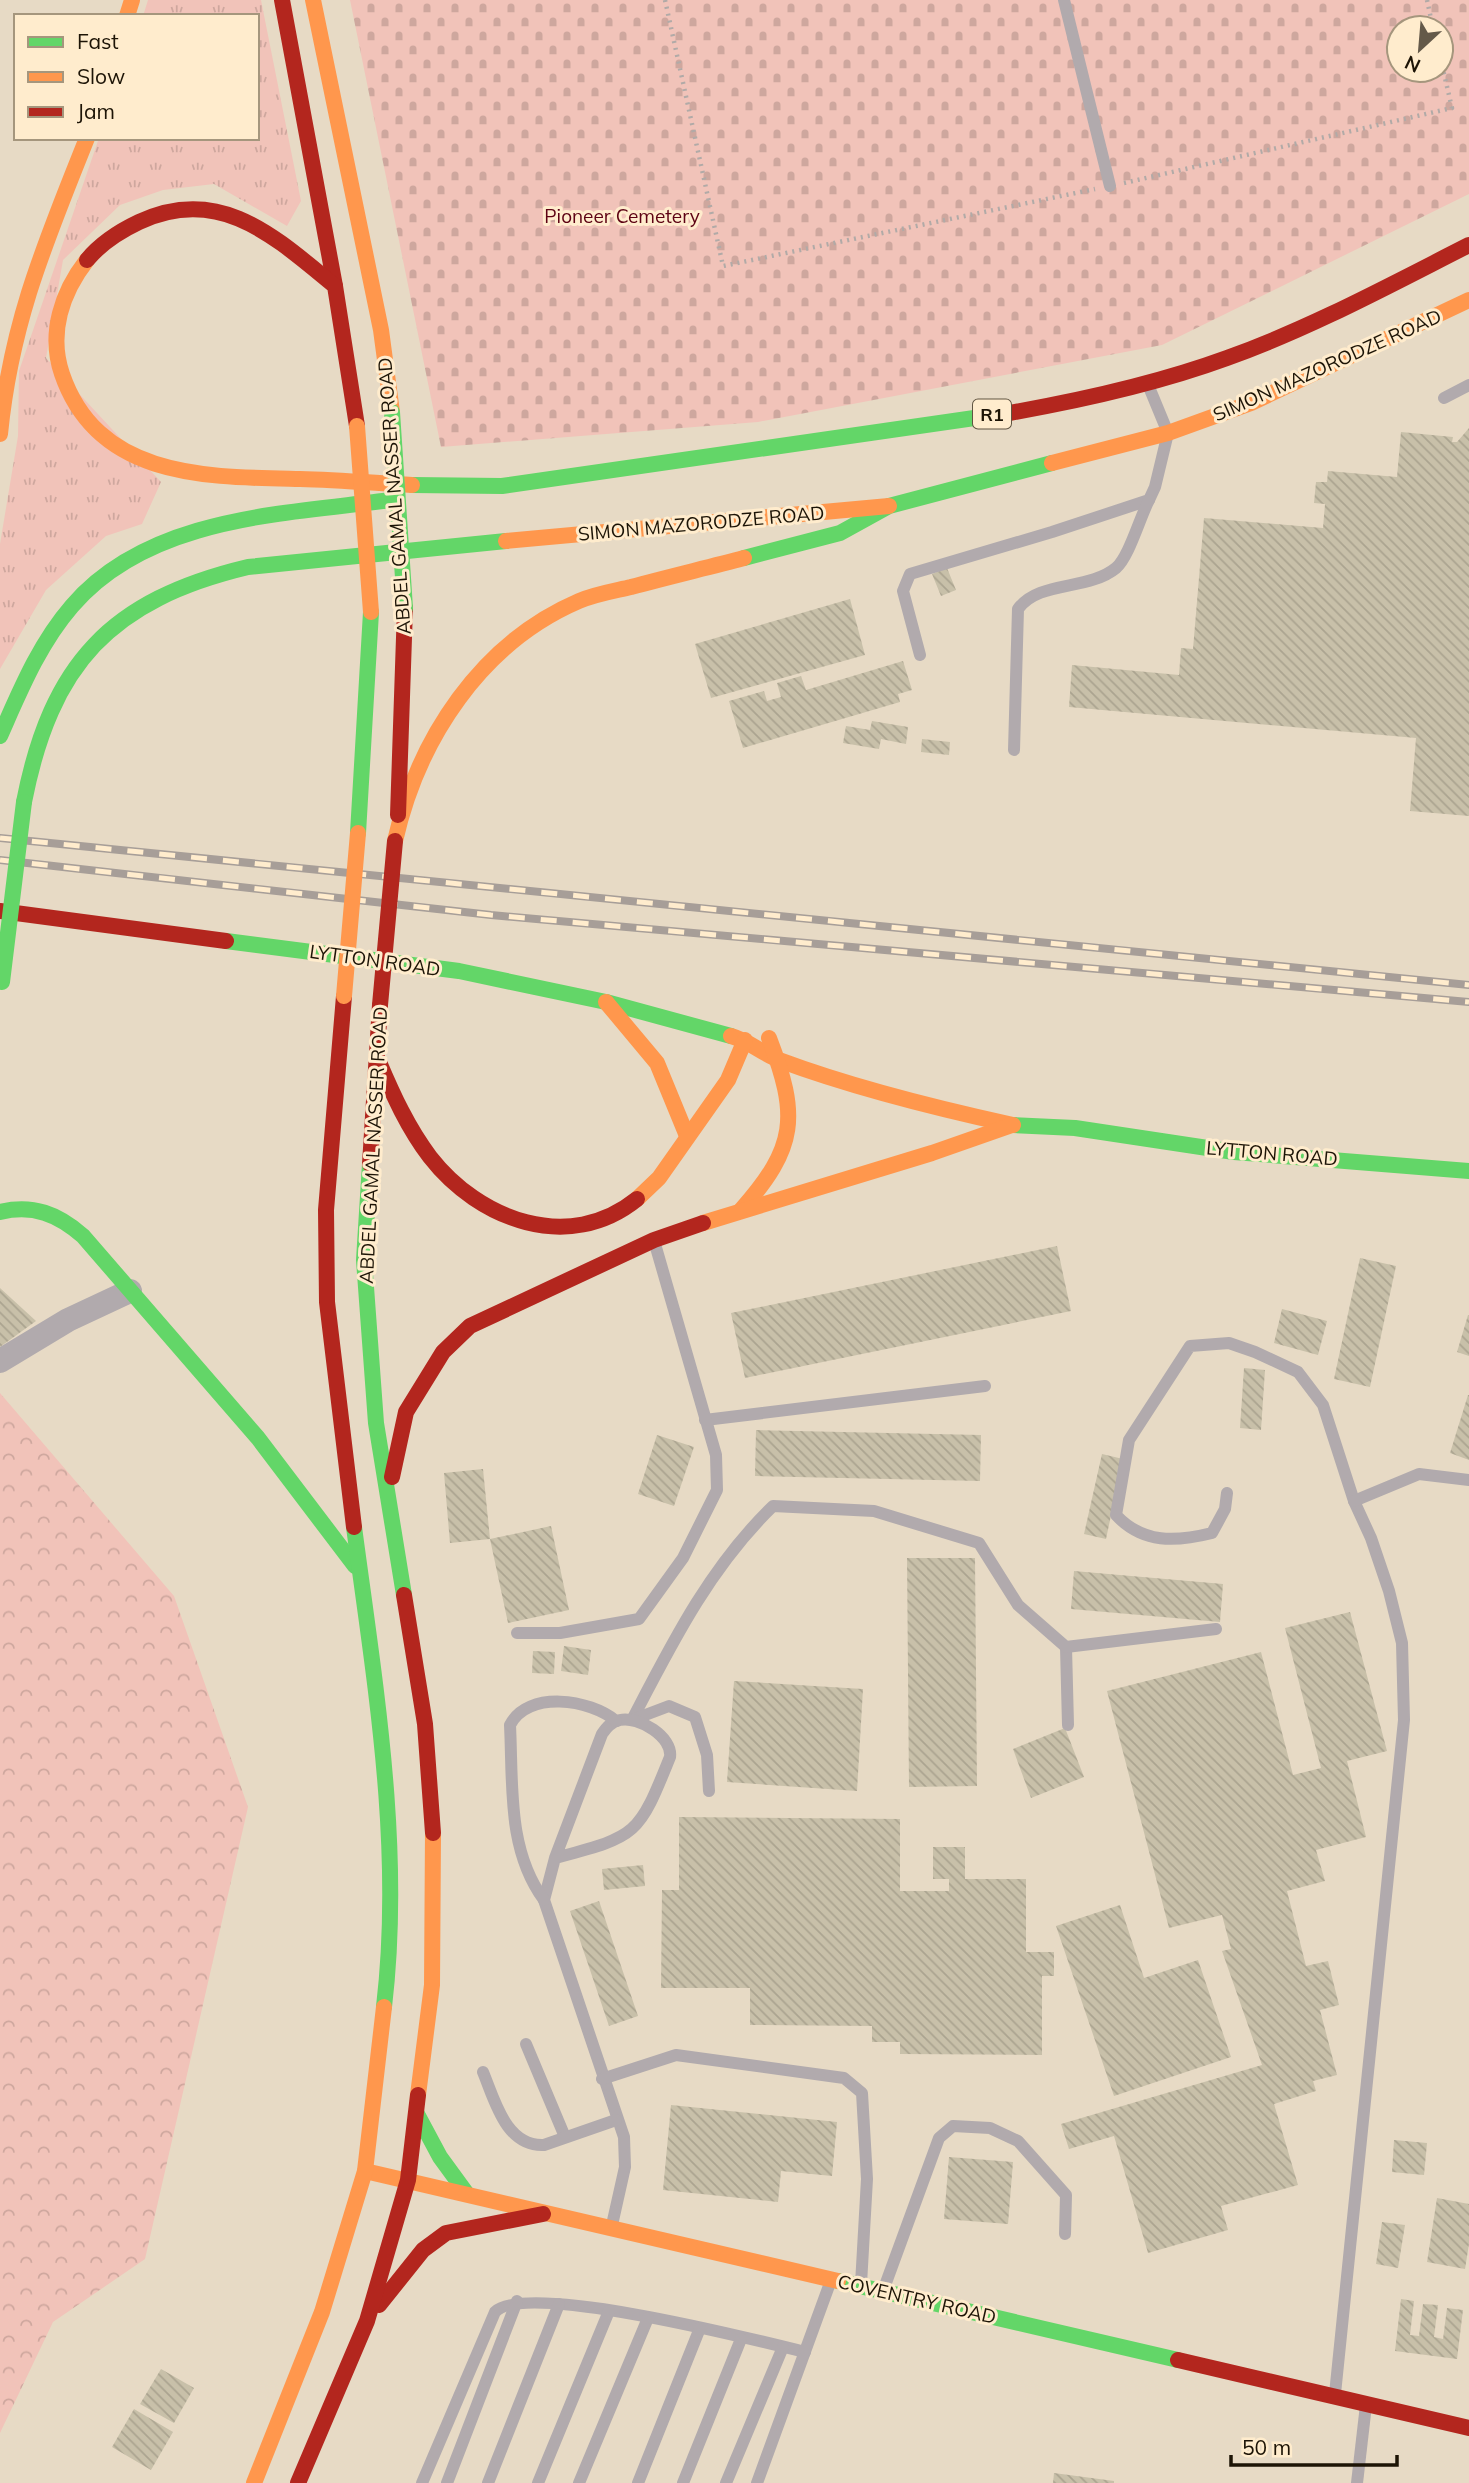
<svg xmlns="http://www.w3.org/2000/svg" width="1469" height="2483" font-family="Mulish,sans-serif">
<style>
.grass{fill:url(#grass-tufts)}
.forest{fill:url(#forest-crowns)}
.cemetery{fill:url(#cemetery-stones);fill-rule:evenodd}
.building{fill:url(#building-back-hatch)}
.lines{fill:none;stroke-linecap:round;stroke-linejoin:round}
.path{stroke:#b1aaa7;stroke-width:4.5;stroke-dasharray:2 5;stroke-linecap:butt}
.lane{stroke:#b1aaad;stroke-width:12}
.street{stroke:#b1aaad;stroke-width:24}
.fast{stroke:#63d668;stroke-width:16}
.slow{stroke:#ff974d;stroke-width:16}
.jam{stroke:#b3261e;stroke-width:16}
.rail-casing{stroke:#a79e98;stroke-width:8}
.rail{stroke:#ffeccd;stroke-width:5;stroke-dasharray:16;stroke-linecap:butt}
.fast-bridge{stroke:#63d668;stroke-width:16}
.slow-bridge{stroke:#ff974d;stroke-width:16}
.jam-bridge{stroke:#b3261e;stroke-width:16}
.labels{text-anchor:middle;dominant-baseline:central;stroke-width:6;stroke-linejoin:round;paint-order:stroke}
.shield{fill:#ffeccd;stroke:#615542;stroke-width:2}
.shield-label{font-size:18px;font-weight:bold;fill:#1d1406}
.park-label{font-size:19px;fill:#5d0213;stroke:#ffeccd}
.street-label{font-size:19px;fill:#1d1406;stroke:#ffeccd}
</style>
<defs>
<pattern id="grass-tufts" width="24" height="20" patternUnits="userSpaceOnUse" patternTransform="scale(1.75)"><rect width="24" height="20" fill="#f1c3b9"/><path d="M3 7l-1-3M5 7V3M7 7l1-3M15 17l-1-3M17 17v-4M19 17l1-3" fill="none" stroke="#cea79e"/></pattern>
<pattern id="forest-crowns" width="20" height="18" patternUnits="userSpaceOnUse" patternTransform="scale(1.75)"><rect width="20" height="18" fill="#f1c3b9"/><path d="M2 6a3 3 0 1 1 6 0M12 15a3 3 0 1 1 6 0" fill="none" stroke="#cea79e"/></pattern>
<pattern id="cemetery-stones" width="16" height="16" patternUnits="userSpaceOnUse" patternTransform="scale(1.75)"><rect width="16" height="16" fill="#f1c3b9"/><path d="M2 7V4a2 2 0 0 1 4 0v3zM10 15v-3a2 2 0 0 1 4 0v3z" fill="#cea79e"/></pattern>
<pattern id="building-back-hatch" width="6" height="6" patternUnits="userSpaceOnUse" patternTransform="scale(1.75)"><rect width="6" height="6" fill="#c8c0a9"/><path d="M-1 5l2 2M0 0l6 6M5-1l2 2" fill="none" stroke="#aba490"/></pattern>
</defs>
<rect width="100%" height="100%" fill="#e7dac5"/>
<polygon class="grass" points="148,0 261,0 301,201 287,226 214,184 163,190 120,205 63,260 46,358 161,482 142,524 106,536 46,590 0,669 0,544 18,436 19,371 99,138 257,138 257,16 143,16"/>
<polygon class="forest" points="0,1393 174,1596 248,1807 145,2259 53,2322 0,2433"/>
<path class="cemetery" d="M350,0h1119v194l-307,151 -404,77 -317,25zM1399,28h42v42h-42z"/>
<g class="building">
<polygon points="1469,428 1469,816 1410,811 1416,738 1069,707 1072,665 1179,675 1181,648 1193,649 1204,518 1323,528 1325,504 1314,503 1316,482 1327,482 1328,471 1397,477 1401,432 1453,437 1452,442 1457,442"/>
<polygon points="947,568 956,590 941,596 932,574"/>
<polygon points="850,599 865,655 711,698 695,644"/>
<polygon points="903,661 912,690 898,694 900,702 743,748 729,701 764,691 767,701 781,697 777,683 801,676 806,690"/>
<polygon points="872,721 908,727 906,744 881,739 879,749 843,743 846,726 870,730"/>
<polygon points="922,739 950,742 949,755 921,752"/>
<polygon points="1057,1246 1071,1311 745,1378 731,1313"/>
<polygon points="1360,1258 1396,1266 1370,1387 1334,1379"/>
<polygon points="0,1288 36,1321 0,1347"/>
<polygon points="1282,1309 1327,1321 1318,1355 1274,1343"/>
<polygon points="1468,1315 1469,1315 1469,1356 1457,1352"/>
<polygon points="1244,1368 1265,1370 1261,1430 1240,1428"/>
<polygon points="1468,1395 1469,1395 1469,1460 1450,1453"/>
<polygon points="756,1430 981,1435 980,1481 755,1476"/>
<polygon points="657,1435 694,1447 674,1506 638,1494"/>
<polygon points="1102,1454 1123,1459 1106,1539 1084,1534"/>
<polygon points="483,1469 490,1539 551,1526 569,1610 508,1623 490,1539 450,1543 444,1473"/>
<polygon points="907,1558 975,1558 977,1786 909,1787"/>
<polygon points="1074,1571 1223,1584 1220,1622 1071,1609"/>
<polygon points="1350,1612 1387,1751 1347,1761 1366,1837 1316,1850 1325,1881 1287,1891 1306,1966 1328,1961 1339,2005 1320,2010 1337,2075 1313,2081 1316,2091 1274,2104 1298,2185 1221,2206 1228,2230 1148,2253 1114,2136 1069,2149 1061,2124 1262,2065 1222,1951 1231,1949 1222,1915 1169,1928 1107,1691 1261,1652 1293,1775 1321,1768 1285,1628"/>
<polygon points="564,1646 591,1650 588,1675 561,1671"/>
<polygon points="533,1651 555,1652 554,1674 532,1673"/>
<polygon points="734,1681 863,1689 857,1791 727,1782"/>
<polygon points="1065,1728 1084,1777 1031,1798 1013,1749"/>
<polygon points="679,1817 900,1819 900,1891 949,1891 949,1879 933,1879 933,1847 965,1847 965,1879 1026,1879 1026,1952 1054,1952 1054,1976 1042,1976 1042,2055 900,2054 900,2042 872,2042 872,2026 750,2025 750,1988 661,1988 662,1890 679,1890"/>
<polygon points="643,1865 645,1886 604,1890 602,1869"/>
<polygon points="599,1901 638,2016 609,2026 570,1911"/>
<polygon points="1120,1905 1144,1978 1198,1960 1231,2057 1114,2096 1056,1926"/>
<polygon points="671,2105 837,2122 832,2176 781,2171 778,2202 663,2190"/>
<polygon points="1394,2140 1427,2143 1424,2175 1392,2172"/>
<polygon points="949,2157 1013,2162 1008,2224 944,2219"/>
<polygon points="1437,2198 1469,2204 1469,2244 1465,2269 1427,2262"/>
<polygon points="1382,2222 1405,2225 1398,2268 1376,2264"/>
<polygon points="1401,2299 1414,2301 1410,2335 1419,2336 1423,2304 1438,2305 1434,2337 1443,2339 1447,2308 1463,2310 1457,2359 1395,2351"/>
<polygon points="161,2369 194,2388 174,2423 140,2404"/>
<polygon points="134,2409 173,2432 151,2470 112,2447"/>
<polygon points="1054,2473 1114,2481 1114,2483 1053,2483"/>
</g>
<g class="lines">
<g class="path">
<polyline points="665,0 723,266 1095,189"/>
<polyline points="1427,0 1433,28"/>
<polyline points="1124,183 1452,108 1441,61"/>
</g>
<g class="lane">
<polyline points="1064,0 1110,186"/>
<polyline points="1444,398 1469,385"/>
<polyline points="920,655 903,591 910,574 1052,532 1149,500 1155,487 1168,433 1149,387"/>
<path d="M1014,750l4,-141c21,-29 70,-18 98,-41 13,-11 24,-51 33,-68"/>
<polyline points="705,1420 985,1386"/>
<path d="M1227,1493l-2,16 -13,24c-36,9 -69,11 -96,-18l13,-75 61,-94 39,-3 26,9 43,20 25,33 31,96 17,37 18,53 13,52 2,77 -69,674"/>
<polyline points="1354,1501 1419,1474 1469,1480"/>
<polyline points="517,1633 560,1633 639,1619 683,1558 717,1490 716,1455 655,1244"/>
<polyline points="1066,1647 1068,1725"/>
<path d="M632,1720c40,-77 78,-153 141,-214l101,5 105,32 39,62 48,42 150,-18"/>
<polyline points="632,1720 669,1706 695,1717 707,1755 709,1791"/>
<path d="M555,1858c82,-22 83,-21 115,-101 3,-20 -31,-41 -50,-37 -9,2 -13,7 -18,14l-47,124 -11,42 80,237 1,30 -13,58"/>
<path d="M544,1900c-37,-50 -31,-115 -34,-175 18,-35 80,-26 106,-4"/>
<polyline points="526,2044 565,2137"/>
<path d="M483,2072c12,29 23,75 61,73l72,-25"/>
<polyline points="602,2079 676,2055 844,2078 862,2093 867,2179 861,2284"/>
<polyline points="883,2291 939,2138 953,2126 990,2128 1018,2141 1066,2195 1065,2234"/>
<path d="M422,2483l73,-171c30,-31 261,28 310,40"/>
<polyline points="447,2483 517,2301"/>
<polyline points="488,2483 559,2304"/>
<polyline points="538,2483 609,2311"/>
<polyline points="579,2483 648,2318"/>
<polyline points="638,2483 700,2328"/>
<polyline points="683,2483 741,2339"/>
<polyline points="726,2483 783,2347"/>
<polyline points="757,2483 830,2283"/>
<polyline points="1357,2483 1366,2405"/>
</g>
<polyline class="street" points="0,1361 68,1320 130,1291"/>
<g class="fast">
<polyline points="412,485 502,486 1009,413"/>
<polyline points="744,558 840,533 889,506 1052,463"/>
<path d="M0,736c20,-45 39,-92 72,-130 76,-89 211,-92 319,-106"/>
<path d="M24,802c27,-138 86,-202 224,-235l258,-26"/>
<polyline points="358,833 371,612"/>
<polyline points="226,941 459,971 606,1002 731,1036"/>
<polyline points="1013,1125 1075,1128 1234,1152 1469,1171"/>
<polyline points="370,1164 364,1260 376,1423 404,1595"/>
<path d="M0,1212c33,-8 58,2 83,24l175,202 97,128"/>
<path d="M354,1527c21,158 49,320 30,480"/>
<polyline points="417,2114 440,2157 467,2194"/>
<polyline points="838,2281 1178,2360"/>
</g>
<g class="slow">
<polyline points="313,0 381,330 392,412"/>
<polyline points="127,16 132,0"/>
<path d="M87,260c-25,32 -39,73 -25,114 36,105 145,103 238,105 38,1 75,4 112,6"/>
<path d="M0,434c11,-112 46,-193 87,-296"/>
<polyline points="1052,463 1168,433 1251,403 1469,300"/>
<polyline points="506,541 889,506"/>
<path d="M395,841c23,-102 86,-198 184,-240 16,-7 35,-10 52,-14 37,-10 75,-19 113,-29"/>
<polyline points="606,1002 657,1063 687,1136"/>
<path d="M731,1036c18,5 31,17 48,24 75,28 156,48 234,65"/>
<polyline points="637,1199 659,1178 728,1080 745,1040"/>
<path d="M741,1210c56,-63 58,-94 28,-172"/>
<polyline points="703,1223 932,1153 1012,1125"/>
<polyline points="418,2095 432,1985 433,1833"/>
<polyline points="365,2171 838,2281"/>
<polyline points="254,2483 322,2312 365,2171 384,2007"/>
</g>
<g class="jam">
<polyline points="282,0 335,286"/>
<path d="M87,260c14,-17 33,-29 52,-38 81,-38 136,15 196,64l22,140"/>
<path d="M1009,413c74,-13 147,-29 218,-55 84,-30 163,-73 242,-113"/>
<polyline points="398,815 405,608"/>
<polyline points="0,911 226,941"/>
<polyline points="344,996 326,1210 327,1302 354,1527"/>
<path d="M379,1062c14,33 29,66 51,95 49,63 139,97 207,42"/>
<polyline points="370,1164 380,1005"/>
<polyline points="392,1477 406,1412 443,1352 470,1326 654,1240 703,1223"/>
<polyline points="404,1595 425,1724 433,1833"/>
<polyline points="379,2305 423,2250 446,2233 543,2214"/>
<polyline points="1178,2360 1469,2428"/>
<polyline points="298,2483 367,2321 408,2180 418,2095"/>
</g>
<g class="rail-casing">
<g id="rail">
<polyline points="0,838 1469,985"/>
<polyline points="0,860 491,915 1469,1002"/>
</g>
</g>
<use href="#rail" class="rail"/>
<g class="fast-bridge">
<polyline points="392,412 405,608"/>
<polyline points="2,982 24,802"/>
</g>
<g class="slow-bridge">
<polyline points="357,426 371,612"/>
<polyline points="344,996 358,833"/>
</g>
<polyline class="jam-bridge" points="380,1005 395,841"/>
</g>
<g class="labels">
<rect class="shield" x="973" y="399.5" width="38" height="29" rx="5"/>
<g class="shield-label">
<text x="992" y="414">R1</text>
</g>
<g class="park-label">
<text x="622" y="216">Pioneer Cemetery</text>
</g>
<g class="street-label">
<text transform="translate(1327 365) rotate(-24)">SIMON MAZORODZE ROAD</text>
<text transform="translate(394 496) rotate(-94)">ABDEL GAMAL NASSER ROAD</text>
<text transform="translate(701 523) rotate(-5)">SIMON MAZORODZE ROAD</text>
<text transform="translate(375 960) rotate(8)">LYTTON ROAD</text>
<text transform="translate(373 1145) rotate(-87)">ABDEL GAMAL NASSER ROAD</text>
<text transform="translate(1272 1153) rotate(5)">LYTTON ROAD</text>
<text transform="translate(917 2299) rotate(13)">COVENTRY ROAD</text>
</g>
</g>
<rect x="14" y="14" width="245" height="126" fill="#ffeccd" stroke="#a5967d" stroke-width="2"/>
<rect x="28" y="37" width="35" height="10" fill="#63d668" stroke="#a5967d" stroke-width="2"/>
<text x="77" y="49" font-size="21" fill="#1d1406">Fast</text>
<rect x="28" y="72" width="35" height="10" fill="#ff974d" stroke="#a5967d" stroke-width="2"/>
<text x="77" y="84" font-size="21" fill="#1d1406">Slow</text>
<rect x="28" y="107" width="35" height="10" fill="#b3261e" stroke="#a5967d" stroke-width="2"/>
<text x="77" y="119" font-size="21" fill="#1d1406">Jam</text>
<g transform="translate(1420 49) rotate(206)"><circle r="33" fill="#ffeccd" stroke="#a5967d" stroke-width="2"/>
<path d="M0-5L12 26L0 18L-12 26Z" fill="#645949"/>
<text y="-10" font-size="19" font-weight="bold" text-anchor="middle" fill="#1d1406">N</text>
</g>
<path d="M1231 2455v10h166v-10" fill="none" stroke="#1d1406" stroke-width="3.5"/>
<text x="1242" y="2455" font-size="21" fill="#1d1406" stroke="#ffeccd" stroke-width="5" paint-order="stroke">50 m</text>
</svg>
